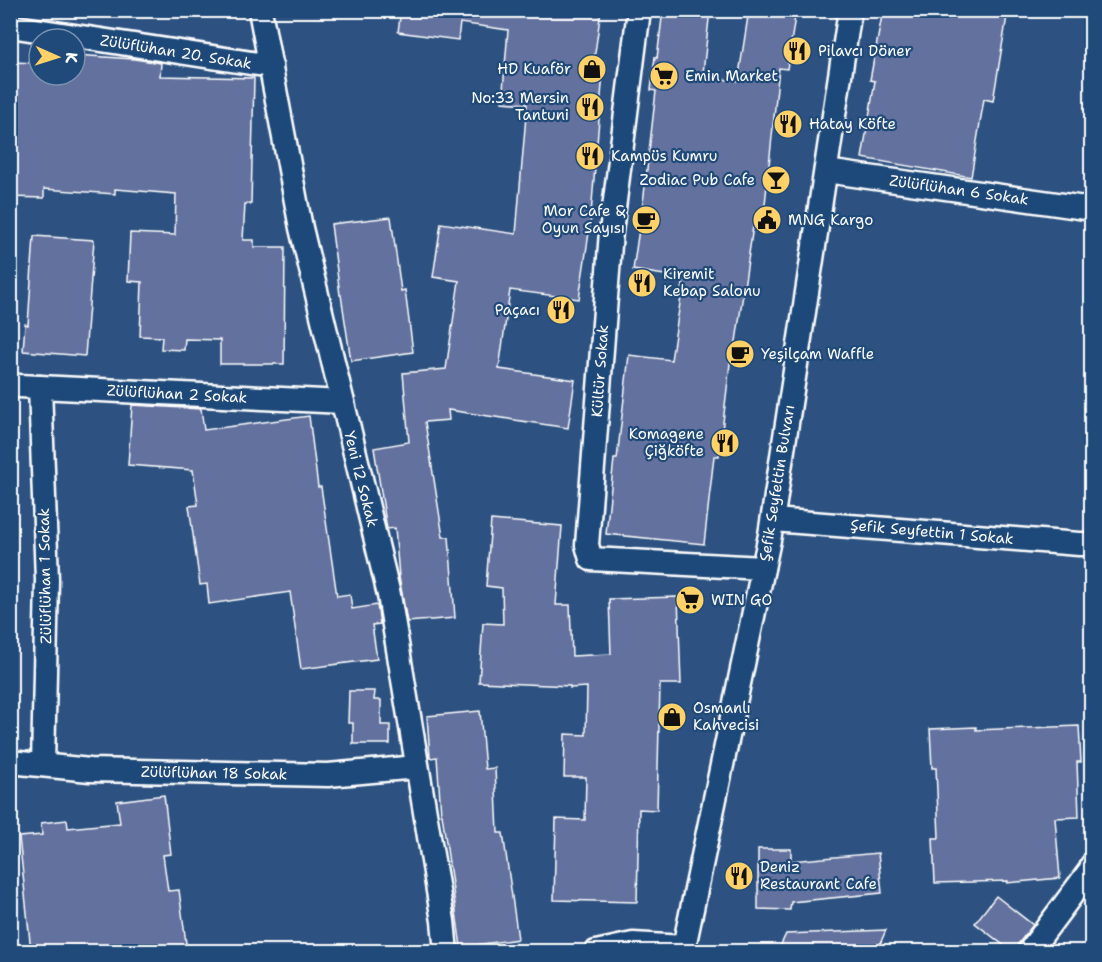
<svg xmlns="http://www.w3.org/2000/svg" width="1102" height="962" font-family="'Shantell Sans',sans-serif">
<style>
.building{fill:#64719e;stroke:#fff;stroke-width:1.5}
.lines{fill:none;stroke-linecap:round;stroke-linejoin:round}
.street-casing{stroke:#fff;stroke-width:27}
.street{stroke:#1f4a7a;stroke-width:22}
.labels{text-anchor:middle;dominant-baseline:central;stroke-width:4.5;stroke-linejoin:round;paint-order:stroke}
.poi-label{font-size:15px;fill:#fff;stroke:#1f4a7a;text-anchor:start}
.street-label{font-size:15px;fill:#fff;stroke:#1f4a7a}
</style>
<rect width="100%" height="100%" fill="#2d5281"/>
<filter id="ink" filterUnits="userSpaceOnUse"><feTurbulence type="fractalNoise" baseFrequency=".0167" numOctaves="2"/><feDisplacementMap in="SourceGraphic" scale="12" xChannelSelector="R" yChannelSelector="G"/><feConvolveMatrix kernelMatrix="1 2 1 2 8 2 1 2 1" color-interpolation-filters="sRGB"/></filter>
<g filter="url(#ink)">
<g class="building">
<polygon points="401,10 601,10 594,60 604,61 590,226 579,299 510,290 499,369 575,380 568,428 448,410 449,420 425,422 443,537 449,537 455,618 407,622 399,577 395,528 387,529 374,448 409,442 403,373 446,369 459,281 433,277 441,223 516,234 527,104 502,102 508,30 460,23 458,40 398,32"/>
<polygon points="663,10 710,10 703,73 705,73 705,77 738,81 749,10 796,10 787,69 779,68 764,214 755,213 734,355 731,355 719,456 714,456 704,544 606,534 614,459 617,459 629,355 671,360 684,278 633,270 644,195 656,91 651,90 655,57 657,58"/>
<polygon points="883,10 1008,10 993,101 984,99 971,177 862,158 875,81 870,80"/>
<polygon points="75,55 134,59 161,63 160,76 254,78 251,204 245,204 243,240 254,240 254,247 285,247 284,364 220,364 220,340 185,339 184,350 161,349 162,337 140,336 142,282 128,281 130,233 175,235 176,194 115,189 115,194 44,189 44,198 10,197 10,62 39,63 39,75 75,75"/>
<polygon points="391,217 401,291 405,290 413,352 351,361 341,295 340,295 331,224"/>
<polygon points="34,236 94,240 85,356 23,351 25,324 28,325"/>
<polygon points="132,405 201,409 204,430 309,416 318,487 321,487 337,596 350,594 352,609 377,605 380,624 372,625 377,659 301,669 290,592 209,604 207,584 200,585 189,506 198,505 193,470 128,465"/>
<polygon points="491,520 562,526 556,605 570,605 572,656 611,654 609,599 678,597 681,684 660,684 657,810 639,809 637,902 554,900 556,819 585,820 586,777 564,777 565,734 586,735 587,687 570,688 570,686 479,682 483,623 503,624 502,588 486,586"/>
<polygon points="349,691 375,691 374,700 381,700 381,725 390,725 390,744 353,744 353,723 348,723"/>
<polygon points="480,711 485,769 495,768 498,833 503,833 518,939 461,947 442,814 441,814 437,757 430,758 427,716"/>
<polygon points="1079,726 1081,762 1077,762 1079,817 1055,818 1060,878 1007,883 1008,881 935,883 933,838 939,838 936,768 932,768 930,729 976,727 976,730"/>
<polygon points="164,795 171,854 163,855 168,891 179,890 187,951 31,951 19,837 42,835 41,823 67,820 68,828 120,823 117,801"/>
<polygon points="758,849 791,849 791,861 878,853 882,893 791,902 790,910 758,909"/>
<polygon points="996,896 1033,925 1018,944 1016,951 1011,951 975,923"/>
<polygon points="886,930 877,951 778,951 786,934"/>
</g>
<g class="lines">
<g class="street-casing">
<g id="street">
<polyline points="260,10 301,228 389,595 443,921 446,952"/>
<polyline points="639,10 611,232 587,545 591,559 763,568"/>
<polyline points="10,26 271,66"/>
<polyline points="826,171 1092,209"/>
<polyline points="10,385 19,386 343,402"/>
<polyline points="40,387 47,580 43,765"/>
<polyline points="773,520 1079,544 1092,544"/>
<polyline points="10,762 90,770 328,775 417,767"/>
<polyline points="596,952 633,944 684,947"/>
<polyline points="683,952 770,535 850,10"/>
<polyline points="1029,952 1091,869 1092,865"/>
</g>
</g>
<use href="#street" class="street"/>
</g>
</g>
<defs>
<g id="restaurant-disc" transform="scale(1.5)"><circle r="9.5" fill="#ffd166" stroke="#1f4a7a"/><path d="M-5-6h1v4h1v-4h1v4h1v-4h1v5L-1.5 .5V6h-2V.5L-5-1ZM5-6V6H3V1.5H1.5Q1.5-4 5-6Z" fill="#111"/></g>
<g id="shop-disc" transform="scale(1.5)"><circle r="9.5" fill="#ffd166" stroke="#1f4a7a"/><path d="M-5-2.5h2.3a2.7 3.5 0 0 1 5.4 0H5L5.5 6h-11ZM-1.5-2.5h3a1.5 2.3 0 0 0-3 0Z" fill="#111"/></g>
<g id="supermarket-disc" transform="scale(1.5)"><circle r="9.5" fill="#ffd166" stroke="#1f4a7a"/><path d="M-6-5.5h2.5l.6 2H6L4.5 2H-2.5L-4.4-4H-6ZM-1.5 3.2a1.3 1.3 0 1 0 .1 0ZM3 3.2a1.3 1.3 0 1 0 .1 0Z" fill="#111"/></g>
<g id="bar-disc" transform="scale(1.5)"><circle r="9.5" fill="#ffd166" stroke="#1f4a7a"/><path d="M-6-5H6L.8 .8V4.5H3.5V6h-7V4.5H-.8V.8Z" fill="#111"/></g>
<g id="cafe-disc" transform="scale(1.5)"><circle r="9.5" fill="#ffd166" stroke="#1f4a7a"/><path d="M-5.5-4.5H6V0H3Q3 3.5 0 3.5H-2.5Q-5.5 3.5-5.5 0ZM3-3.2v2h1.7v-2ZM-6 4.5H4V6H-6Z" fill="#111"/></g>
<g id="civic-disc" transform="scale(1.5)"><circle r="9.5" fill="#ffd166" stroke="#1f4a7a"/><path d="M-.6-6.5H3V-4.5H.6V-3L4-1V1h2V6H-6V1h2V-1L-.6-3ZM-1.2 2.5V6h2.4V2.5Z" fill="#111"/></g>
</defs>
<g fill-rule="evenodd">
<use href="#restaurant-disc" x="797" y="51"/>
<use href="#shop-disc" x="592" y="69"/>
<use href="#supermarket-disc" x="664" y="76"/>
<use href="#restaurant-disc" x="590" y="107"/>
<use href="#restaurant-disc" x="788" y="124"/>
<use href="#restaurant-disc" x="590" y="156"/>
<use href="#bar-disc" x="776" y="180"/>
<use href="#cafe-disc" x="646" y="220"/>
<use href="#civic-disc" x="767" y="220"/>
<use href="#restaurant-disc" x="642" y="283"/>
<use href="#restaurant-disc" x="561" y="310"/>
<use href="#cafe-disc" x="740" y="354"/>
<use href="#restaurant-disc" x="725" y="443"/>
<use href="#supermarket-disc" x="690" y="600"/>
<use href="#shop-disc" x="672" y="717"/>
<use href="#restaurant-disc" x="739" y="876"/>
</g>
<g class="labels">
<g class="poi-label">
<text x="818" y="51">Pilavcı Döner</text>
<text x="571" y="69" text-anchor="end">HD Kuaför</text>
<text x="685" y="76">Emin Market</text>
<text x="569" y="98" text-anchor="end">No:33 Mersin<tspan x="569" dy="17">Tantuni</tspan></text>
<text x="809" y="124">Hatay Köfte</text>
<text x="611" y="156">Kampüs Kumru</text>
<text x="755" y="180" text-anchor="end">Zodiac Pub Cafe</text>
<text x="625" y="211" text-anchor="end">Mor Cafe &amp;<tspan x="625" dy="17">Oyun Sayısı</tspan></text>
<text x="788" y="220">MNG Kargo</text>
<text x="663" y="274">Kiremit<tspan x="663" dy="17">Kebap Salonu</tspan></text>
<text x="540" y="310" text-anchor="end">Paçacı</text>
<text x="761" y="354">Yeşilçam Waffle</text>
<text x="704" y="434" text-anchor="end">Komagene<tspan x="704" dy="17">Çiğköfte</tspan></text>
<text x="711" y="600">WIN GO</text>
<text x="693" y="708">Osmanlı<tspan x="693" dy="17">Kahvecisi</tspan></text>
<text x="760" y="867">Deniz<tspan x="760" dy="17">Restaurant Cafe</tspan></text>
</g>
<g class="street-label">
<text transform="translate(176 52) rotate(9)">Zülüflühan 20. Sokak</text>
<text transform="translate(959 190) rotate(8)">Zülüflühan 6 Sokak</text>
<text transform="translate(600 371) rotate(-86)">Kültür Sokak</text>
<text transform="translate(177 394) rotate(3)">Zülüflühan 2 Sokak</text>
<text transform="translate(361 479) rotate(76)">Yeni 12 Sokak</text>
<text transform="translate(777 483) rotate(-81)">Şefik Seyfettin Bulvarı</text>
<text transform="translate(932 532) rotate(5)">Şefik Seyfettin 1 Sokak</text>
<text transform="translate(45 576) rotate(-91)">Zülüflühan 1 Sokak</text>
<text transform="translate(214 773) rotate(1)">Zülüflühan 18 Sokak</text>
</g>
</g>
<rect width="1102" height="962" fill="none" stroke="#1f4a7a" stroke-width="36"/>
<rect x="18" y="18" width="1066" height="926" fill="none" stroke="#fff" stroke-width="2" filter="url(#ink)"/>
<g transform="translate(57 57) rotate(93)"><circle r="28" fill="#1f4a7a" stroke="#7992af" stroke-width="1.5"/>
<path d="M0-4.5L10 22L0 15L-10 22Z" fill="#ffd166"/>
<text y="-9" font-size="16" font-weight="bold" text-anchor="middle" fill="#ffffff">K</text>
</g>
</svg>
